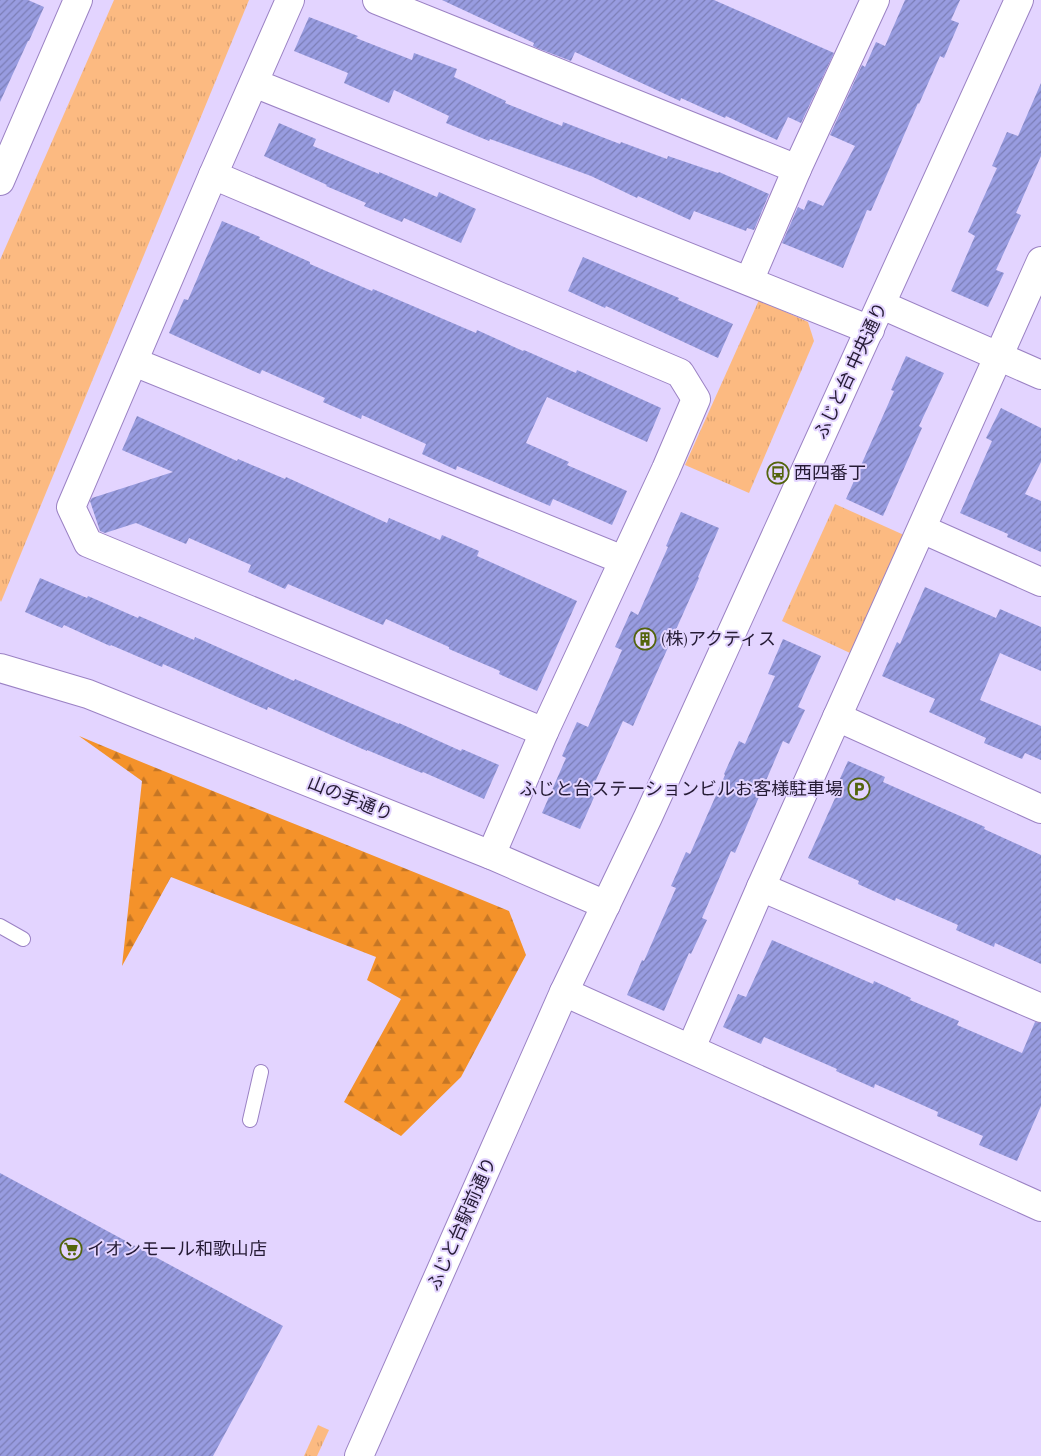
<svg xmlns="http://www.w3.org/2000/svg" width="1041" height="1456" font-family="Spectral,'Noto Sans JP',serif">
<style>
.forest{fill:url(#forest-firs)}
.park{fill:url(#park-tufts)}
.building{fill:url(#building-hatch)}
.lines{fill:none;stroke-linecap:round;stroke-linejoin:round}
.service-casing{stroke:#9b82c4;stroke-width:16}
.minor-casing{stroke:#9b82c4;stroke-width:30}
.tertiary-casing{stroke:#9b82c4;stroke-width:30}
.service{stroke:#fff;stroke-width:14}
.minor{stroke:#fff;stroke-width:28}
.tertiary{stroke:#fff;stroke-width:28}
.labels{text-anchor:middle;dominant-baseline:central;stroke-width:4;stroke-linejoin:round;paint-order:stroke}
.street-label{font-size:18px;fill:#251b35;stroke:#e3d4ff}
.poi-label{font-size:18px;fill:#251b35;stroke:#e3d4ff;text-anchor:start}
</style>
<defs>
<pattern id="forest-firs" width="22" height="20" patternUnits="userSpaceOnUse" patternTransform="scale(1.25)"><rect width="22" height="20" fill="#f4922a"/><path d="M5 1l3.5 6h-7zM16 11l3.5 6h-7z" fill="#c57625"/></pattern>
<pattern id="park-tufts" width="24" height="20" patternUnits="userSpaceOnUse" patternTransform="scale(1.25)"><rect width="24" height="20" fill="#fcba81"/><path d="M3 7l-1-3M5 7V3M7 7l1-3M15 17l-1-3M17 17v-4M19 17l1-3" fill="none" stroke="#d89f70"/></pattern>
<pattern id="building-hatch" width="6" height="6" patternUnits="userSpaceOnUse" patternTransform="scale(1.25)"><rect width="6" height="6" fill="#989ce0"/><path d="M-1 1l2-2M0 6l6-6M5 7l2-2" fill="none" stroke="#7c7eb6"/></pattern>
</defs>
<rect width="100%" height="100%" fill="#e3d4ff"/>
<path class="forest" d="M79,736c142,60 287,115 430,175l17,44 -65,122 -60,59 -57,-34 57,-103 -34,-19 9,-23 -205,-80 -49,89 20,-185z"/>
<g class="park">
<polygon points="114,0 249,0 1,602 0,600 0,260"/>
<polygon points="759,300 808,322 814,341 749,493 685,465"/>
<polygon points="835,504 904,535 850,653 782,621"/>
<polygon points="318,1425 329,1430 317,1456 304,1456"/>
</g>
<g class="building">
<polygon points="0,0 28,0 44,7 29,41 28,41 0,102"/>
<polygon points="442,0 714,0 834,53 801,123 788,117 777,140 726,116 725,118 681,98 680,101 575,52 571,61 537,48 533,46 534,43"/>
<polygon points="905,0 960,0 951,20 959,23 944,58 940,56 919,104 918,103 871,211 867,210 843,268 782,243 798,207 804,210 808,200 823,206 855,146 830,135 862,65 865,67 876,42 885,46"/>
<polygon points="309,17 358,36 356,38 412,60 414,53 457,69 454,77 506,101 505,103 562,126 563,122 620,144 621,142 667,159 668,156 718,173 719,172 769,194 754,230 747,228 746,231 694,211 690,220 638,196 637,198 591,176 490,139 489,141 446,123 449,116 394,90 389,103 344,83 348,73 294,51"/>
<polygon points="1041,83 1041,156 1016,213 1021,215 996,270 1004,273 988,307 951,291 975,236 968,232 997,168 992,166 1007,132 1018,136"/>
<polygon points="279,123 316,139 313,146 379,174 379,172 437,197 439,192 476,209 461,243 404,218 402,222 364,206 366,203 326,186 327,185 264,156"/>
<polygon points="222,221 260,237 259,239 310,262 310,264 372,291 373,289 476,333 477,330 523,351 524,350 576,373 577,370 661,408 647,442 547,397 526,443 569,462 567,465 627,491 612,525 553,499 550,506 457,466 456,470 422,454 426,444 362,415 361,419 323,402 325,398 262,370 260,374 169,333 184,299 188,300"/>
<polygon points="583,257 679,298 678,300 733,324 718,358 606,306 605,308 568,291"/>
<polygon points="906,356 944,373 919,426 922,428 883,516 846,499 894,391 891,390"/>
<polygon points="1001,408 1041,428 1041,462 1025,494 1041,501 1041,552 1007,537 1008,534 960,513 992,441 986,438"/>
<polygon points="137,416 237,461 238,459 285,479 286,477 387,523 389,518 440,540 442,535 479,551 477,556 577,601 537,691 499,674 500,671 449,649 449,647 386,619 383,625 288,584 285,589 248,572 251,565 189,538 186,544 136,523 105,533 100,531 90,501 92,498 173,472 122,450"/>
<polygon points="681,512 719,528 698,577 699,578 633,726 623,721 590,793 595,795 580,829 542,813 566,758 562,756 577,722 588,727 622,650 615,647 631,611 638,615 668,547 666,546"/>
<polygon points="40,578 87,598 88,596 138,618 139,616 194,640 195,637 294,681 295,679 399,724 399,723 461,751 462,749 499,765 484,799 423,772 422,773 367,750 367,751 268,707 267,710 163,664 162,667 111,645 110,646 64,625 62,628 25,612"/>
<polygon points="925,587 996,618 1000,609 1041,627 1041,671 1000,653 980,700 1041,726 1041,760 1025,753 1022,759 984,743 986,738 929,712 935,699 882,676 897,642 900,644"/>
<polygon points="783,639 821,656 798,707 805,710 789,744 783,741 735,853 731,851 702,918 707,920 691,954 689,953 664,1011 627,995 642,960 644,961 676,888 671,886 686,852 690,854 725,775 724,774 739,741 745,744 775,676 768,674"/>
<polygon points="848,761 885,777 883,782 985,827 984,829 1041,855 1041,964 995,943 994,947 956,930 958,925 896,898 895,901 858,884 859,881 808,858 836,796 833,794"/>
<polygon points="772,940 873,984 874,981 911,998 910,1000 959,1021 957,1025 1022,1053 1035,1022 1041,1023 1041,1106 1017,1161 979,1145 983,1136 937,1116 938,1112 875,1084 874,1088 836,1071 837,1069 764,1037 761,1044 723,1027 738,994 746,997"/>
<polygon points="0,1173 283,1326 213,1456 0,1456"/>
</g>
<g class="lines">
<g class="service-casing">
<g id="service">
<polyline points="0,926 23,939"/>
<polyline points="250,1120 261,1072"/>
</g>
</g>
<g class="minor-casing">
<g id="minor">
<polyline points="290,0 213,175 71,507 88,543 544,732"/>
<polyline points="377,0 797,169"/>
<polyline points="254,83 870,330"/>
<polyline points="213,175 680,373 696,399 666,469 544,732 491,855"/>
<polyline points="0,181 78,0"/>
<polyline points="749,281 797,169 875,0"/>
<polyline points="882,305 1041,375"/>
<polyline points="134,362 623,560"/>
<polyline points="922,529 1041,582"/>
<polyline points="837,717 1041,809"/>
<polyline points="761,887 1041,1008"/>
<polyline points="564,992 1041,1207"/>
<polyline points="691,1048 761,887 1041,261"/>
</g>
</g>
<g class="tertiary-casing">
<g id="tertiary">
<polyline points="0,668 88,694 491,855 606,905"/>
<polyline points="359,1456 564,992 648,817 1019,0"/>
</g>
</g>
<use href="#service" class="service"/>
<use href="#minor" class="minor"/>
<use href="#tertiary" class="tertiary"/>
</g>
<defs>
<g id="bus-ring" transform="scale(1.125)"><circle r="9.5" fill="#e3d4ff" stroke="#53640c" stroke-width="1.5"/><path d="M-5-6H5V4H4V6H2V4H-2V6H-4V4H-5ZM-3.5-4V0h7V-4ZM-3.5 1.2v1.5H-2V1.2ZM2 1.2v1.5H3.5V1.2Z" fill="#53640c"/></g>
<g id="building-ring" transform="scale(1.125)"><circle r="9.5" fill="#e3d4ff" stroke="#53640c" stroke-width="1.5"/><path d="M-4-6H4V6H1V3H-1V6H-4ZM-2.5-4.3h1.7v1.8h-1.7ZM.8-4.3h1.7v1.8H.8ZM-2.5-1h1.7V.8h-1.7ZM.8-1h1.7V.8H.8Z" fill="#53640c"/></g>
<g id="parking-ring" transform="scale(1.125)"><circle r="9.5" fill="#e3d4ff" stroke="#53640c" stroke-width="1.5"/><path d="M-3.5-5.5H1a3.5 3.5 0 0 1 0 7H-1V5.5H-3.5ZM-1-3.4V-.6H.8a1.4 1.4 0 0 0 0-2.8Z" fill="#53640c"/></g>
<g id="supermarket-ring" transform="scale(1.125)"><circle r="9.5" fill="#e3d4ff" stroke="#53640c" stroke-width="1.5"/><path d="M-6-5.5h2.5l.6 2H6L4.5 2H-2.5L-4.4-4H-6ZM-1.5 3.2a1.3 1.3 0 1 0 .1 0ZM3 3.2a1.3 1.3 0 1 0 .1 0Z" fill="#53640c"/></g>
</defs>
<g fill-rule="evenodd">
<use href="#bus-ring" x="778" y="473"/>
<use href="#building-ring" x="645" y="639"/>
<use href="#parking-ring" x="859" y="789"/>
<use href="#supermarket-ring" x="71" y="1249"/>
</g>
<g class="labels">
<g class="street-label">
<text transform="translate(851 371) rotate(-65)">ふじと台 中央通り</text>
<text transform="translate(350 799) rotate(22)">山の手通り</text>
<text transform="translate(462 1224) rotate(-66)">ふじと台駅前通り</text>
</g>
<g class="poi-label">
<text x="794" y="473">西四番丁</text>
<text x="661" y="639">(株)アクティス</text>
<text x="843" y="789" text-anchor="end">ふじと台ステーションビルお客様駐車場</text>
<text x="87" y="1249">イオンモール和歌山店</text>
</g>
</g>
</svg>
